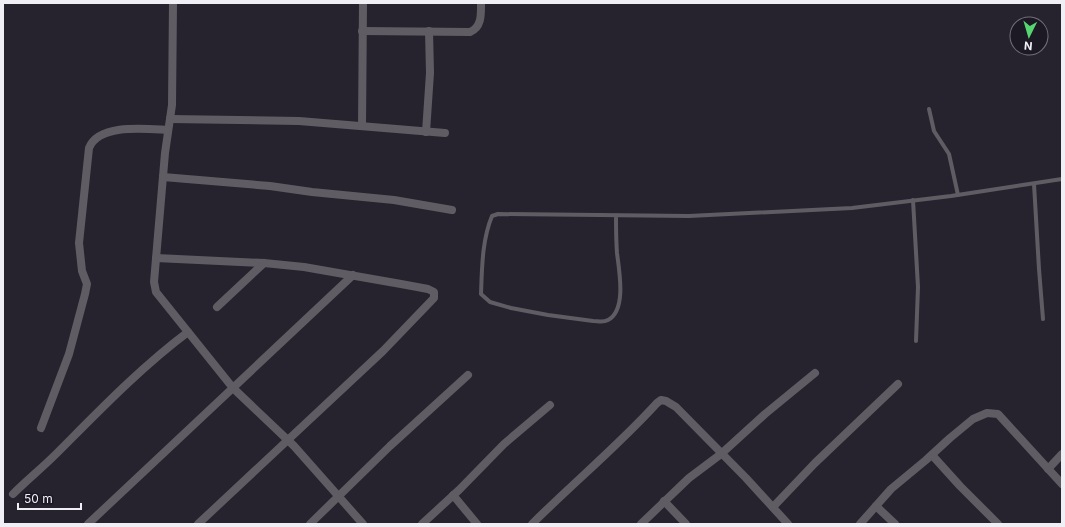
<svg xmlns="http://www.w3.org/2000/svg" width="1065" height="527" font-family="Inter,sans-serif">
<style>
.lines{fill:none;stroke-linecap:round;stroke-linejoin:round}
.lane{stroke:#5f5d63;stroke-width:4}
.street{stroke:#5f5d63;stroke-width:8}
</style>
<rect width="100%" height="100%" fill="#26232e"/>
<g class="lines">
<g class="lane">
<polyline points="929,109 934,131 949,154 958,195"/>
<polyline points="1034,184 1039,269 1043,319"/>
<polyline points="913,200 918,287 916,341"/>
<path d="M616,215c0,13 0,25 1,38 2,17 10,57 -9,67 -5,3 -10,1 -15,1l-45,-6 -37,-7 -21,-6 -9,-8c1,-26 1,-54 11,-78l6,-2 191,2 163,-8 99,-12 111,-17"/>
</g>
<g class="street">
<polyline points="173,3 172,105 165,153 154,282 156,292 233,388 294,446 363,524"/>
<path d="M362,31l108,1c12,-5 11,-18 11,-29"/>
<polyline points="170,119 299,121 445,133"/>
<polyline points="362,126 363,3"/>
<polyline points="426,132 430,73 429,31"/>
<polyline points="163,177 270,186 312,192 394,200 452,210"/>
<polyline points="156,258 264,263 304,267 401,284 428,289 434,292 434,298 383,351 198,524"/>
<polyline points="217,307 264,263"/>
<path d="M41,428l28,-74 16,-60 2,-10 -5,-13 -3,-28 10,-95c10,-25 58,-19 79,-18"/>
<polyline points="932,455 960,486 998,524"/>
<polyline points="1048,469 1062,454"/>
<path d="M13,494c14,-14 29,-26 43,-40 42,-42 84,-86 132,-122"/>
<polyline points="453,495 477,524"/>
<polyline points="664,501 686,524"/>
<polyline points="876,506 895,524"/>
<polyline points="773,507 815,463 898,384"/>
<polyline points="88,524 353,275"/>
<polyline points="310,524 390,446 468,375"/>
<polyline points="422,524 459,490 504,444 550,405"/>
<path d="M532,524c41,-41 86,-78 125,-121l4,-3 5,1 10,6 70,71 42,46"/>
<polyline points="641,524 689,478 721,454 765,414 815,373"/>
<polyline points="860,524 891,489 926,460 950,438 973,419 987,413 998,414 1062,484"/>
</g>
</g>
<rect width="1065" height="527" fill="none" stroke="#f1eff6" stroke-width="8"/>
<g transform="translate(1029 36) rotate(185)"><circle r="19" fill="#1c1924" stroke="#716f78"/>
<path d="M0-3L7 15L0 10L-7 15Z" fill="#55d671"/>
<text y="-6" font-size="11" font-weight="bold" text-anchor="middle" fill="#f1eff6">N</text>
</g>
<path d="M18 503v6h63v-6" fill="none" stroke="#f1eff6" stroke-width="2"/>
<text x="24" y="503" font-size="12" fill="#f1eff6" stroke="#1c1924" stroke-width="3" paint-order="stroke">50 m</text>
</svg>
